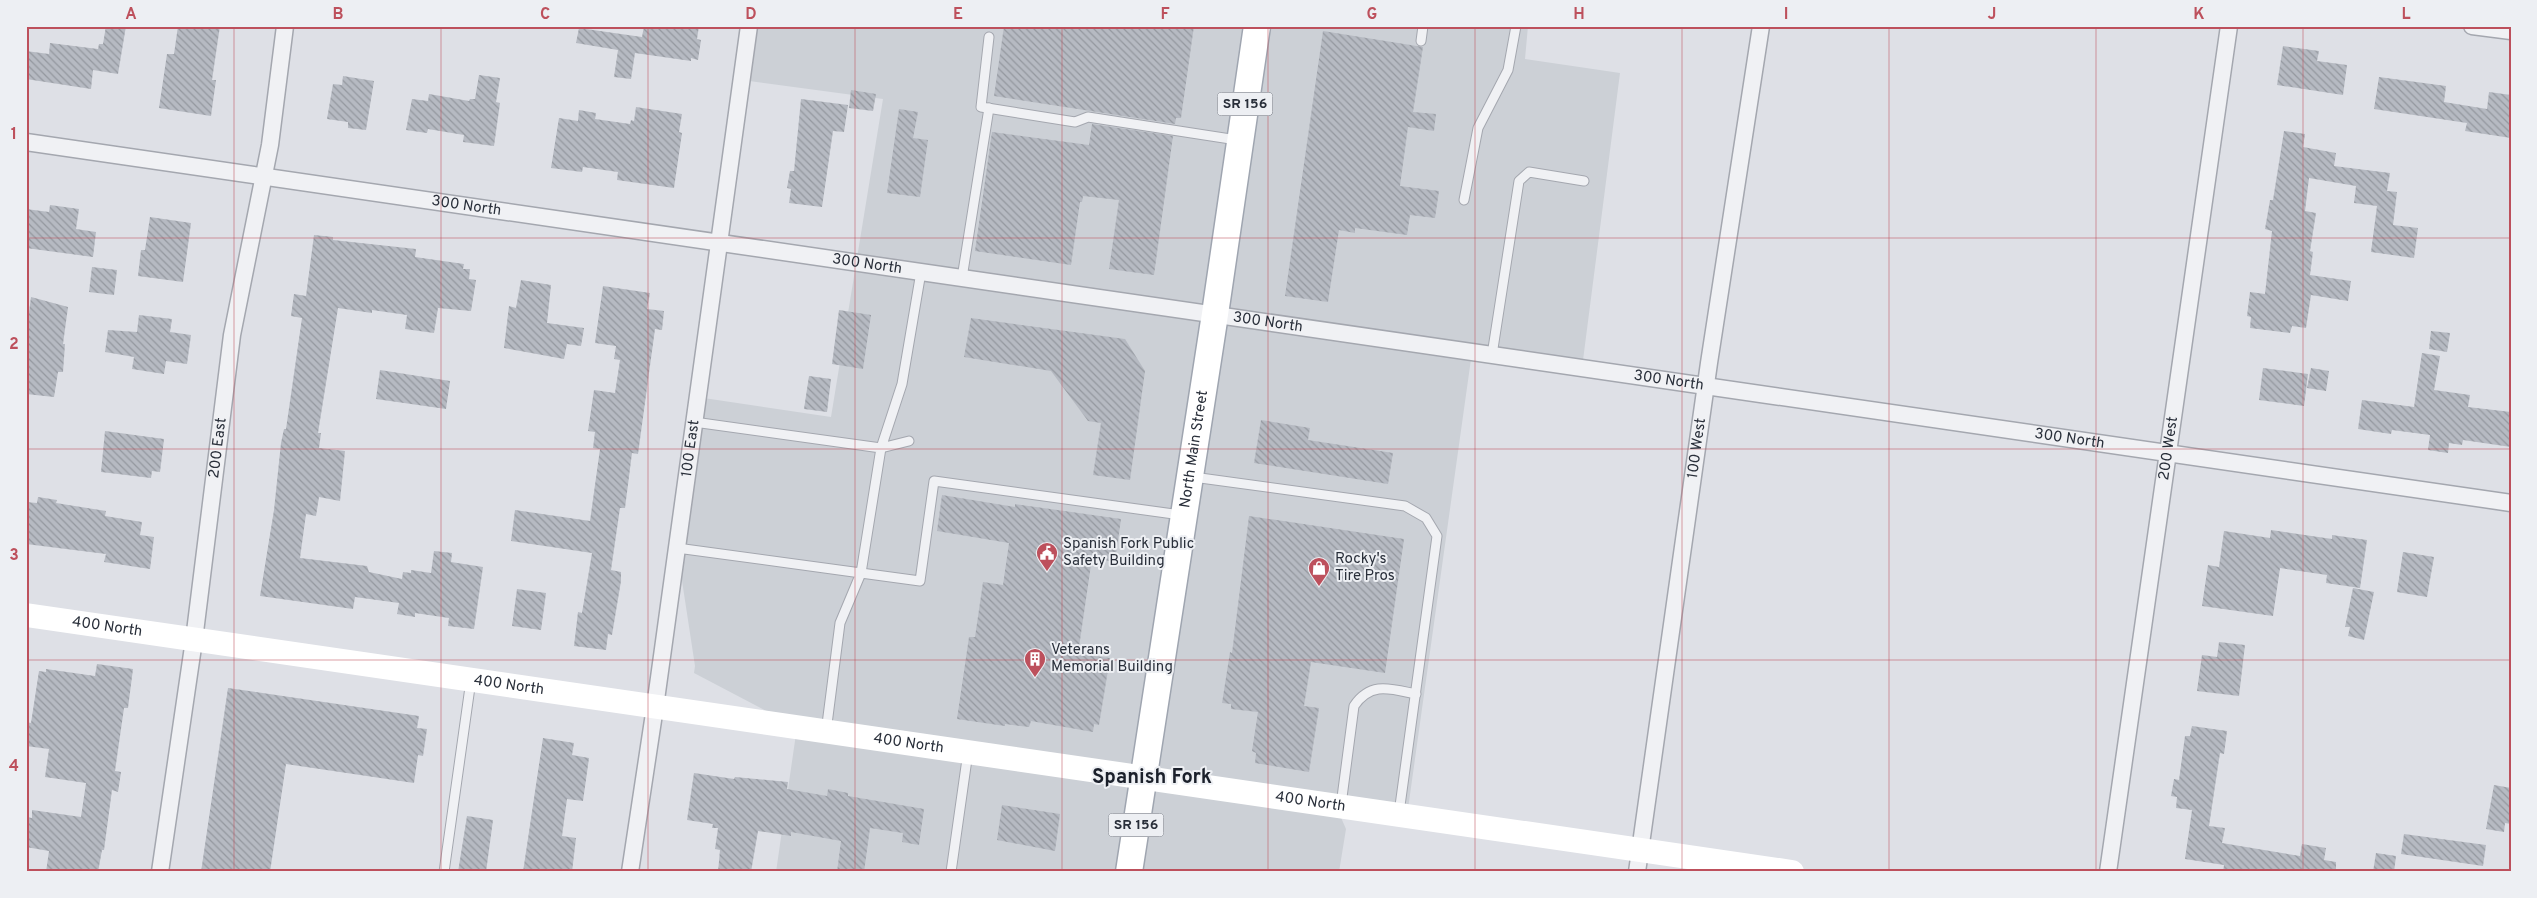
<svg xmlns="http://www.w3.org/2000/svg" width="2537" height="898" font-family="Overpass,sans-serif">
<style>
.built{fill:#ccd0d6}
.building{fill:url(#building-back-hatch)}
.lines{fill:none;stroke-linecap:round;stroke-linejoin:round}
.service-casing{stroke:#a4a7af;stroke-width:11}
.minor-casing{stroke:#a4a7af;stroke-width:19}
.primary-casing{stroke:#9fa5b0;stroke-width:29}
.service{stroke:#f0f1f4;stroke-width:9}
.minor{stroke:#f0f1f4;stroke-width:16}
.secondary{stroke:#fff;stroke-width:24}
.primary{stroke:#fff;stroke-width:26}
.grid{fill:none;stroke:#bd505c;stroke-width:1;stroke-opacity:0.55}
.labels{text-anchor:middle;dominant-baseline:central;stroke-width:4;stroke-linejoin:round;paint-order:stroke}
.shield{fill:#edeff3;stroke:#646972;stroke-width:1}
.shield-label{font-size:14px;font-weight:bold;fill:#292f3a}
.street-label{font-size:15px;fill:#292f3a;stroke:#edeff3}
.poi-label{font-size:15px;fill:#292f3a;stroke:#edeff3;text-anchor:start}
.district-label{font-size:20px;font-weight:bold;fill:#1b202b;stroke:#edeff3}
.neatline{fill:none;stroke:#bd505c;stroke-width:2}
.grid-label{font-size:16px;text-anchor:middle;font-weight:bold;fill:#bd505c}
</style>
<defs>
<pattern id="building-back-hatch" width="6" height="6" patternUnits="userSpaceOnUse" patternTransform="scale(1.25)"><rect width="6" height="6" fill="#b6bac2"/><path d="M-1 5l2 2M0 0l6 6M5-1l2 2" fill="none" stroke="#94989f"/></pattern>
</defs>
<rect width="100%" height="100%" fill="#dee0e6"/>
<polygon class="built" points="754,26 1528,26 1525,59 1620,73 1582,368 1472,352 1407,816 1336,806 1346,829 1339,872 776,872 797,727 694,673 695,666 677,548 697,397 831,417 883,99 742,80"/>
<g class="building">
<polygon points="106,26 126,26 118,74 93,70 91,89 26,79 26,51 49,54 50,43 98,49 99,44 103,44"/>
<polygon points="178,26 220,26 212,80 216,80 211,116 159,108 167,54 174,54"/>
<polygon points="644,26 699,26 697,39 701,40 698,60 691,58 691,61 635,53 631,79 614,77 618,50 576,43 579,28 642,37"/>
<polygon points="1004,26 1194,26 1181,118 1176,118 1175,124 994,96"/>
<polygon points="1323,31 1423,47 1413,112 1436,114 1434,131 1408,127 1400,186 1439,191 1435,218 1410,215 1407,235 1355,228 1355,233 1339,230 1328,302 1285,296"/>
<polygon points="2283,46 2319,51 2317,61 2347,65 2343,95 2277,85"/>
<polygon points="479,75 500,78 496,102 500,103 494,146 463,142 464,135 428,129 427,133 406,130 412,99 428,101 429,94 469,101 470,99 475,99"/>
<polygon points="343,76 374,81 366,130 348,128 348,122 327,119 333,84 342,85"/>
<polygon points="2379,77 2446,86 2444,102 2487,109 2489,92 2511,95 2511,138 2465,131 2467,123 2374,109"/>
<polygon points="851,90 876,94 873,111 849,108"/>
<polygon points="801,99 848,105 844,132 833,131 822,207 789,203 791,189 787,188 790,171 794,171"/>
<polygon points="636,107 682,114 679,132 682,133 674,188 617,180 618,172 583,167 582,172 551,168 559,118 578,121 579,110 596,113 595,119 630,124 631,120 634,121"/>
<polygon points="899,109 918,112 913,138 928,140 920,197 887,193"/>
<polygon points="1092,124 1173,136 1154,275 1109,269 1119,200 1083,196 1082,202 1080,202 1071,265 975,251 992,132 1089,145"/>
<polygon points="2284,131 2305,134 2303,147 2336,153 2334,166 2390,173 2387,191 2397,192 2393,225 2418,228 2414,258 2371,252 2377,206 2354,203 2356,186 2309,178 2305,211 2316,213 2310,251 2313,252 2310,275 2351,281 2348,301 2311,295 2306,328 2292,326 2290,333 2250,328 2251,317 2247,316 2250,292 2265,294 2272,231 2265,229 2270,200 2273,200"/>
<polygon points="50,205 79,209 76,229 96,232 93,257 26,248 26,209 49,212"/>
<polygon points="150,217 191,223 183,282 138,276 141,250 145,250"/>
<polygon points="314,235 333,237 333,240 416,249 415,257 464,264 463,269 470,269 469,279 476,280 471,311 438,308 434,333 405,329 407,315 372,310 372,313 338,308 318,433 321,433 319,448 345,451 340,501 319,497 316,516 306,514 300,558 367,566 369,572 402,579 403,572 411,573 411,570 431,573 434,551 452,553 451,562 483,567 474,629 448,626 449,618 415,613 415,617 397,614 399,603 355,597 353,609 260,596 274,510 281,443 284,429 286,429 302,318 291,316 294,294 306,296"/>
<polygon points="92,267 117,270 114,295 89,292"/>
<polygon points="521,280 551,285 547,323 584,328 581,346 567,344 564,359 504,348 509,306 516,308"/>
<polygon points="603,286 650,293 647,309 664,311 662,330 655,329 638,454 632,453 625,508 620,508 611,570 621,572 621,581 612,635 608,634 606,650 574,646 578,612 582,613 592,553 511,541 515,510 590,521 600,449 593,448 595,432 588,431 594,390 615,393 620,360 614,359 616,346 595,343"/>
<polygon points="31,297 68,307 63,344 65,344 63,372 58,372 54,397 26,394 26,335"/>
<polygon points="839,310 871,315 863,369 832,364"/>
<polygon points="139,315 172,319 170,332 191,335 187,364 166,361 164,374 132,369 134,357 105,352 108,330 137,332"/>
<polygon points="971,318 1125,339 1145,371 1130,480 1093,475 1101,423 1088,421 1051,371 964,357"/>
<polygon points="2431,331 2450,333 2447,352 2429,349"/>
<polygon points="2422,353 2440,356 2434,390 2470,395 2468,407 2511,412 2511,447 2463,440 2462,445 2449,443 2448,453 2428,450 2430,435 2392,430 2391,434 2358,429 2362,400 2414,407"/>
<polygon points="2263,368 2308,374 2304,406 2259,400"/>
<polygon points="2311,368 2329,371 2326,391 2307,388"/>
<polygon points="380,370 450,381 446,409 376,399"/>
<polygon points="809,376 831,379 827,412 804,409"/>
<polygon points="1261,420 1310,428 1308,440 1393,453 1388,484 1254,463"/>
<polygon points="105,431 164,439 160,472 152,471 151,478 101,472"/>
<polygon points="942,495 1015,507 1015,504 1121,519 1115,562 1092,558 1078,654 1110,658 1099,725 1094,724 1093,732 1031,721 1029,727 1005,724 1005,726 957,719 969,637 975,637 983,582 1003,585 1009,543 937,531"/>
<polygon points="38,497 57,500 56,503 106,511 105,516 142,522 140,535 154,537 150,569 104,562 106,554 26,544 26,502 37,503"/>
<polygon points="1249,516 1404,539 1385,673 1311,662 1304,706 1319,708 1309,772 1255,763 1256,753 1252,751 1258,712 1231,709 1231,704 1222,703 1230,652 1232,653"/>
<polygon points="2271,530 2332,539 2332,535 2367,540 2360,588 2326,583 2327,575 2280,568 2273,616 2202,606 2208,565 2219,567 2224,531 2270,538"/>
<polygon points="2403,552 2434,557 2427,597 2397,592"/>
<polygon points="2353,588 2374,592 2364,640 2348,636 2350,627 2345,627"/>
<polygon points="517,589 546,593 541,630 512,626"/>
<polygon points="2219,642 2245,645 2239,696 2197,691 2202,655 2217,657"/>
<polygon points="97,664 133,669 128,708 124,708 115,771 121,772 118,792 112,790 104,850 102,850 98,872 46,872 49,851 26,847 26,817 32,818 32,810 81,817 86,783 45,777 49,749 26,746 26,722 31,723 39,671 46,672 46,669 95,676"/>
<polygon points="228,688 419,716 417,728 427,729 423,756 418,755 414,783 286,764 270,872 201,872"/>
<polygon points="2192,726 2227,731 2224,754 2220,753 2209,826 2225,828 2222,843 2300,856 2302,844 2326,848 2324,860 2336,862 2336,872 2223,872 2224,865 2185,859 2192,810 2176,808 2177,797 2171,796 2174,779 2179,780 2185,736 2190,736"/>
<polygon points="543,738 574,743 572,755 589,758 583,801 567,799 562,836 576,838 572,872 523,872"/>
<polygon points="694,773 734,779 735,777 788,782 787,789 827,796 828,789 848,793 848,796 924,809 919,845 902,842 903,833 870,828 864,872 837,872 841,841 791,832 791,836 758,831 751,872 718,872 720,850 715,849 718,828 712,828 713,824 687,820"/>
<polygon points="2494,785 2511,788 2511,824 2505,823 2504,832 2486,829"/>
<polygon points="1002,805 1060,814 1055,851 997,840"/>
<polygon points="467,816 493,820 486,872 458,872"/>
<polygon points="2404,834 2486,845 2483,866 2401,854"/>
<polygon points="2376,853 2396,856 2394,872 2373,872"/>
</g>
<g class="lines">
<g class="service-casing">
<g id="service">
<polyline points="989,37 981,107 1075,122 1088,117 1237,140"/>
<polyline points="1421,41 1423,26"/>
<polyline points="1464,200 1478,128 1508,70 1516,26"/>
<polyline points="962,278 989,108"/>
<polyline points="1492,355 1519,181 1529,172 1584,181"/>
<polyline points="909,441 881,448 902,384 921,272"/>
<polyline points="1193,477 1405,506 1426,518 1437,536 1399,813"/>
<polyline points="677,548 861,573 881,448 694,422"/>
<polyline points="826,732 840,623 861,573 920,581 934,481 1181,515"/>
<path d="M1341,805l13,-99c17,-25 37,-17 62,-12"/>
<polyline points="444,872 471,680"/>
<polyline points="951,872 968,752"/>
</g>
</g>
<g class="minor-casing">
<g id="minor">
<polyline points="2472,26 2511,31"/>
<path id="s1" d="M26,142l2485,361"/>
<path id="s2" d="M160,872l34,-232 38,-305 38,-190 15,-119"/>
<path id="s3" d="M630,872l25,-165 94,-681"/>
<path id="s4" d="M1637,872l72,-509 52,-337"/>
<path id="s5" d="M2108,872l121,-846"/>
</g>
</g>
<g class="primary-casing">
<g id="primary">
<path id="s7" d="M1129,872l86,-558 42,-288"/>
</g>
</g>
<use href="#service" class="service"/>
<use href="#minor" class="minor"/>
<path class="secondary" id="s6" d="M26,615l1766,257"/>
<use href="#primary" class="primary"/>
</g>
<path class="grid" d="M234,26v846M441,26v846M648,26v846M855,26v846M1062,26v846M1268,26v846M1475,26v846M1682,26v846M1889,26v846M2096,26v846M2303,26v846M26,238h2485M26,449h2485M26,660h2485"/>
<defs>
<g id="civic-pin" transform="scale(1.125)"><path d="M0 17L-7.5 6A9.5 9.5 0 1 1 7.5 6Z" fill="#bd505c" stroke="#edeff3"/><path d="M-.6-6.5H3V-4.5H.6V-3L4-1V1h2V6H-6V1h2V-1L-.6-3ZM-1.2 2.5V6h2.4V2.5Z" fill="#fff"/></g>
<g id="shop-pin" transform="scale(1.125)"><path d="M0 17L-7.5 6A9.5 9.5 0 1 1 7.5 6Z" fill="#bd505c" stroke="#edeff3"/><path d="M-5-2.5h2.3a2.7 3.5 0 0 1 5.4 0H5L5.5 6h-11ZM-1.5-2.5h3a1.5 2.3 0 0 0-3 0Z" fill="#fff"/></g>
<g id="building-pin" transform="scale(1.125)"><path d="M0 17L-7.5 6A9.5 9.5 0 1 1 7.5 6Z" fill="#bd505c" stroke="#edeff3"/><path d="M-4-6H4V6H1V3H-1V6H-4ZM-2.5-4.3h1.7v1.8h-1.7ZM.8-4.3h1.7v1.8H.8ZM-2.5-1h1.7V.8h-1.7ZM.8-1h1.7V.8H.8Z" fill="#fff"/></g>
</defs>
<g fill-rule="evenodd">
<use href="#civic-pin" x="1047" y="553"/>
<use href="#shop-pin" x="1319" y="568"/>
<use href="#building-pin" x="1035" y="659"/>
</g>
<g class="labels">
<g class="shield">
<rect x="1217.5" y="92.5" width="55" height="23" rx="4"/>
<rect x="1108.5" y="813.5" width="55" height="23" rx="4"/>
</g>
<g class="shield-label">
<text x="1245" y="104">SR 156</text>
<text x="1136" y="825">SR 156</text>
</g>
<g class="street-label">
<text stroke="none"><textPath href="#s1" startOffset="445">300 North</textPath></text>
<text stroke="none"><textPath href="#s1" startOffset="850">300 North</textPath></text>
<text stroke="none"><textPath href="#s1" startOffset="1255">300 North</textPath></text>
<text stroke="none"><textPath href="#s1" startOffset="1660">300 North</textPath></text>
<text stroke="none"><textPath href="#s1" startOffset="2065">300 North</textPath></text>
<text stroke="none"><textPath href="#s2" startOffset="428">200 East</textPath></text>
<text stroke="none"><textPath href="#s3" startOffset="428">100 East</textPath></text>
<text stroke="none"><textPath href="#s7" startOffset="428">North Main Street</textPath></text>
<text stroke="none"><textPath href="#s4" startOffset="428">100 West</textPath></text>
<text stroke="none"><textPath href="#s5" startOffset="428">200 West</textPath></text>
<text stroke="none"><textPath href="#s6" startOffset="82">400 North</textPath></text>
<text stroke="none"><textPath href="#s6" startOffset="488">400 North</textPath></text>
<text stroke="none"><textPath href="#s6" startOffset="892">400 North</textPath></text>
<text stroke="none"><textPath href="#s6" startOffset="1298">400 North</textPath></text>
</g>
<g class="poi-label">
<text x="1063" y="544">Spanish Fork Public<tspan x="1063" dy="17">Safety Building</tspan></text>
<text x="1335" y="559">Rocky's<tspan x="1335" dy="17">Tire Pros</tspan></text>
<text x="1051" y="650">Veterans<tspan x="1051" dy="17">Memorial Building</tspan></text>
</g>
<g class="district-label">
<text x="1152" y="778">Spanish Fork</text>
</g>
</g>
<rect width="2537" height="898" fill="none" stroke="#edeff3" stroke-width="55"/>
<rect x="28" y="28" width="2482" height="842" class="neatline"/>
<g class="grid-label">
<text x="131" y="19">A</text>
<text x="338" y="19">B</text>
<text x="545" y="19">C</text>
<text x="751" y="19">D</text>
<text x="958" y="19">E</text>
<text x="1165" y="19">F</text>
<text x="1372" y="19">G</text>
<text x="1579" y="19">H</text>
<text x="1786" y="19">I</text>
<text x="1992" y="19">J</text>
<text x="2199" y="19">K</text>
<text x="2406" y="19">L</text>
<text x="14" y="139">1</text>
<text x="14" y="349">2</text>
<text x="14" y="560">3</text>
<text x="14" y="771">4</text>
</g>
</svg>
